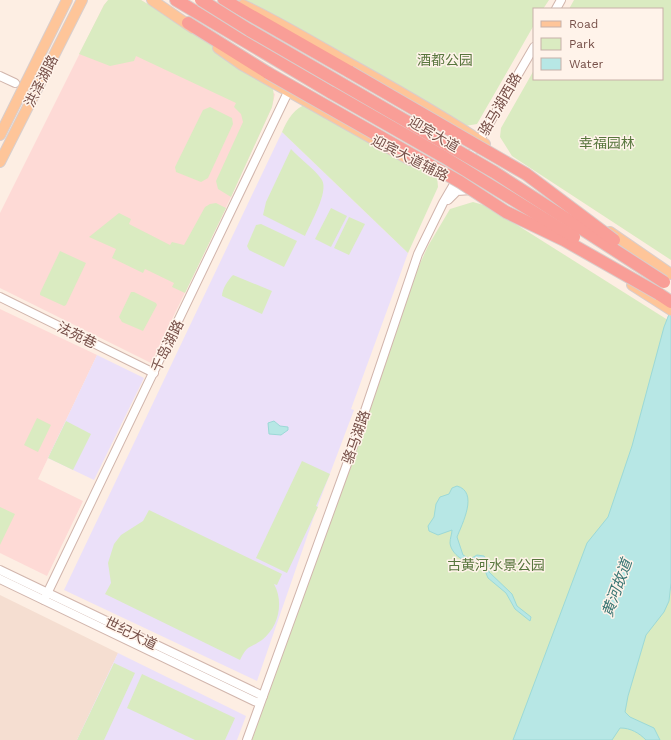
<svg xmlns="http://www.w3.org/2000/svg" width="671" height="740" font-family="'Work Sans','Noto Sans SC',sans-serif">
<style>
.residential{fill:#f5ded1}
.commercial{fill:#fedad6}
.education{fill:#ebe0f9}
.green{fill:#daebc1}
.water{fill:#b7e7e5;stroke:#9cd9d7}
.lines{fill:none;stroke-linecap:round;stroke-linejoin:round}
.minor-casing{stroke:#d1b5ac;stroke-width:10}
.major-casing{stroke:#d9cecc;stroke-width:12}
.highway-casing{stroke:#d9cecc;stroke-width:14}
.minor{stroke:#fff;stroke-width:8}
.major{stroke:#fec599;stroke-width:10}
.highway{stroke:#f99e97;stroke-width:12}
.highway-bridge-casing{stroke:#d9cecc;stroke-width:14;stroke-linecap:butt}
.highway-bridge{stroke:#f99e97;stroke-width:12}
.labels{text-anchor:middle;dominant-baseline:central;stroke-width:3;stroke-linejoin:round;paint-order:stroke}
.park-label{font-size:14px;fill:#58763d;stroke:#fff3ea}
.street-label{font-size:14px;fill:#764f48;stroke:#fff3ea}
.water-label{font-size:15px;font-style:italic;fill:#387573;stroke:#fff3ea}
</style>
<rect width="100%" height="100%" fill="#fdeee3"/>
<polygon class="residential" points="0,595 118,653 77,740 0,740"/>
<g class="commercial">
<polygon points="109,0 141,0 275,94 272,107 231,197 151,363 0,288 0,213 104,5"/>
<polygon points="0,309 97,355 38,479 83,501 47,576 0,553"/>
</g>
<g class="education">
<polygon points="282,132 408,253 351,409 354,410 317,508 257,681 64,590"/>
<polygon points="97,355 144,378 94,480 48,458"/>
<polygon points="118,653 246,716 237,740 77,740"/>
</g>
<g class="green">
<path d="M108,0h33l121,72c11,14 14,17 10,35l-41,90 -13,-8 -2,-8 27,-59 -2,-8 -7,-7 2,-4 -100,-47 -2,5 -24,5 -31,-12 25,-49z"/>
<polygon points="224,0 549,0 543,9 534,9 534,25 477,124 448,129"/>
<polygon points="574,0 671,0 671,260 512,156 500,137 501,128 534,70 534,79 662,79 662,9 569,9"/>
<path d="M308,103l129,73 1,11 -30,66 -126,-121c6,-14 12,-23 26,-29z"/>
<polygon points="210,107 232,118 233,124 208,178 201,182 176,172 175,167 203,110"/>
<path d="M291,149c8,9 25,21 31,31 7,12 -12,44 -17,56l-42,-21 3,-13z"/>
<polygon points="473,202 487,206 671,322 671,740 252,740 346,467 417,270 428,246 450,209"/>
<polygon points="216,203 226,208 185,293 172,287 174,283 145,269 143,273 112,258 116,249 89,237 119,213 131,219 129,224 170,245 172,242 184,245 205,207 210,204"/>
<polygon points="331,208 347,216 331,247 315,239"/>
<polygon points="349,217 365,224 349,255 334,248"/>
<polygon points="261,224 297,241 284,267 249,250 247,246 256,225"/>
<polygon points="60,251 86,263 66,305 64,306 40,295 40,293"/>
<path d="M233,275l39,16 -10,23 -40,-18c0,-7 6,-16 11,-21z"/>
<polygon points="131,292 134,292 156,303 157,305 143,331 122,322 119,317"/>
<polygon points="37,418 51,425 38,452 24,445"/>
<polygon points="66,421 91,434 73,470 48,458"/>
<polygon points="302,461 330,474 316,506 318,507 287,573 256,558"/>
<polygon points="0,507 15,514 0,545"/>
<path d="M149,510l133,64 -5,11 -3,-1c10,18 5,43 -12,56 -13,9 -14,4 -22,20l-135,-66 6,-11 -3,-20 6,-19 7,-9 22,-14z"/>
<polygon points="114,663 135,673 104,740 77,740"/>
<polygon points="142,674 235,718 225,740 195,740 127,708"/>
</g>
<g class="water">
<path d="M671,309v274l-2,18 -5,11 -18,23 -18,61 -3,16 5,5 24,11 6,12h-14c-7,-7 -15,-12 -26,-12l-8,12h-99l74,-197 21,-26 24,-71 32,-119z"/>
<polygon points="274,421 280,426 288,427 288,430 281,435 269,434 268,423"/>
<path d="M457,486c22,6 5,38 0,51l6,18 7,4 7,-4 7,1 5,8v8l23,22 5,12 14,11 -1,4 -15,-12 -9,-16 -18,-15 -6,-15 -6,-2c-10,4 -25,-7 -26,-18 0,-5 2,-9 2,-13l-14,5 -9,-4 -1,-5 6,-9 2,-13 4,-7 9,-3 3,-6z"/>
</g>
<g class="lines">
<g class="minor-casing">
<g id="minor">
<polyline points="556,9 561,0"/>
<polyline points="0,76 15,83"/>
<polyline points="448,200 457,191 472,190"/>
<polyline points="0,297 154,373"/>
<polyline points="0,570 263,696"/>
<polyline points="0,579 254,701 260,703"/>
<polyline points="44,600 288,92"/>
<polyline points="247,740 346,467 418,254 443,203 534,47"/>
</g>
</g>
<g class="major-casing">
<g id="major">
<polyline points="152,0 193,28"/>
<path d="M243,5c34,16 66,35 99,54 48,27 97,54 143,85"/>
<polyline points="218,48 242,65 410,160"/>
<polyline points="0,135 67,0"/>
<polyline points="0,162 82,0"/>
<polyline points="610,232 671,274"/>
<polyline points="632,285 671,310"/>
</g>
</g>
<g class="highway-casing">
<g id="highway">
<polyline points="176,0 332,93"/>
<polyline points="224,0 350,72"/>
<polyline points="188,23 268,73"/>
<polyline points="659,294 671,302"/>
</g>
</g>
<use href="#minor" class="minor"/>
<use href="#major" class="major"/>
<use href="#highway" class="highway"/>
<g class="highway-bridge-casing">
<g id="highway-bridge">
<polyline points="201,0 249,30 494,172 664,282"/>
<polyline points="350,72 526,174 614,240"/>
<polyline points="268,73 460,182 506,212 564,240 659,294"/>
<polyline points="332,93 444,157 574,237"/>
</g>
</g>
<use href="#highway-bridge" class="highway-bridge"/>
</g>
<g class="labels">
<g class="park-label">
<text x="445" y="60">酒都公园</text>
<text x="607" y="143">幸福园林</text>
<text x="496" y="565">古黄河水景公园</text>
</g>
<g class="street-label">
<text transform="translate(41 81) rotate(-63)">洪泽湖路</text>
<text transform="translate(500 104) rotate(-60)">骆马湖西路</text>
<text transform="translate(434 134) rotate(30)">迎宾大道</text>
<text transform="translate(410 158) rotate(27)">迎宾大道辅路</text>
<text transform="translate(77 335) rotate(26)">法苑巷</text>
<text transform="translate(167 346) rotate(-64)">千岛湖路</text>
<text transform="translate(356 437) rotate(-71)">骆马湖路</text>
<text transform="translate(131 633) rotate(26)">世纪大道</text>
</g>
<g class="water-label">
<text transform="translate(617 588) rotate(-70)">黄河故道</text>
</g>
</g>
<rect x="533" y="8" width="130" height="72" fill="#fff3ea" stroke="#c8b1a9"/>
<rect x="541" y="21" width="20" height="6" fill="#fec599" stroke="#c8b1a9"/>
<text x="569" y="28" font-size="12" fill="#764f48">Road</text>
<rect x="541" y="38" width="20" height="12" fill="#daebc1" stroke="#c8b1a9"/>
<text x="569" y="48" font-size="12" fill="#764f48">Park</text>
<rect x="541" y="58" width="20" height="12" fill="#b7e7e5" stroke="#c8b1a9"/>
<text x="569" y="68" font-size="12" fill="#764f48">Water</text>
</svg>
